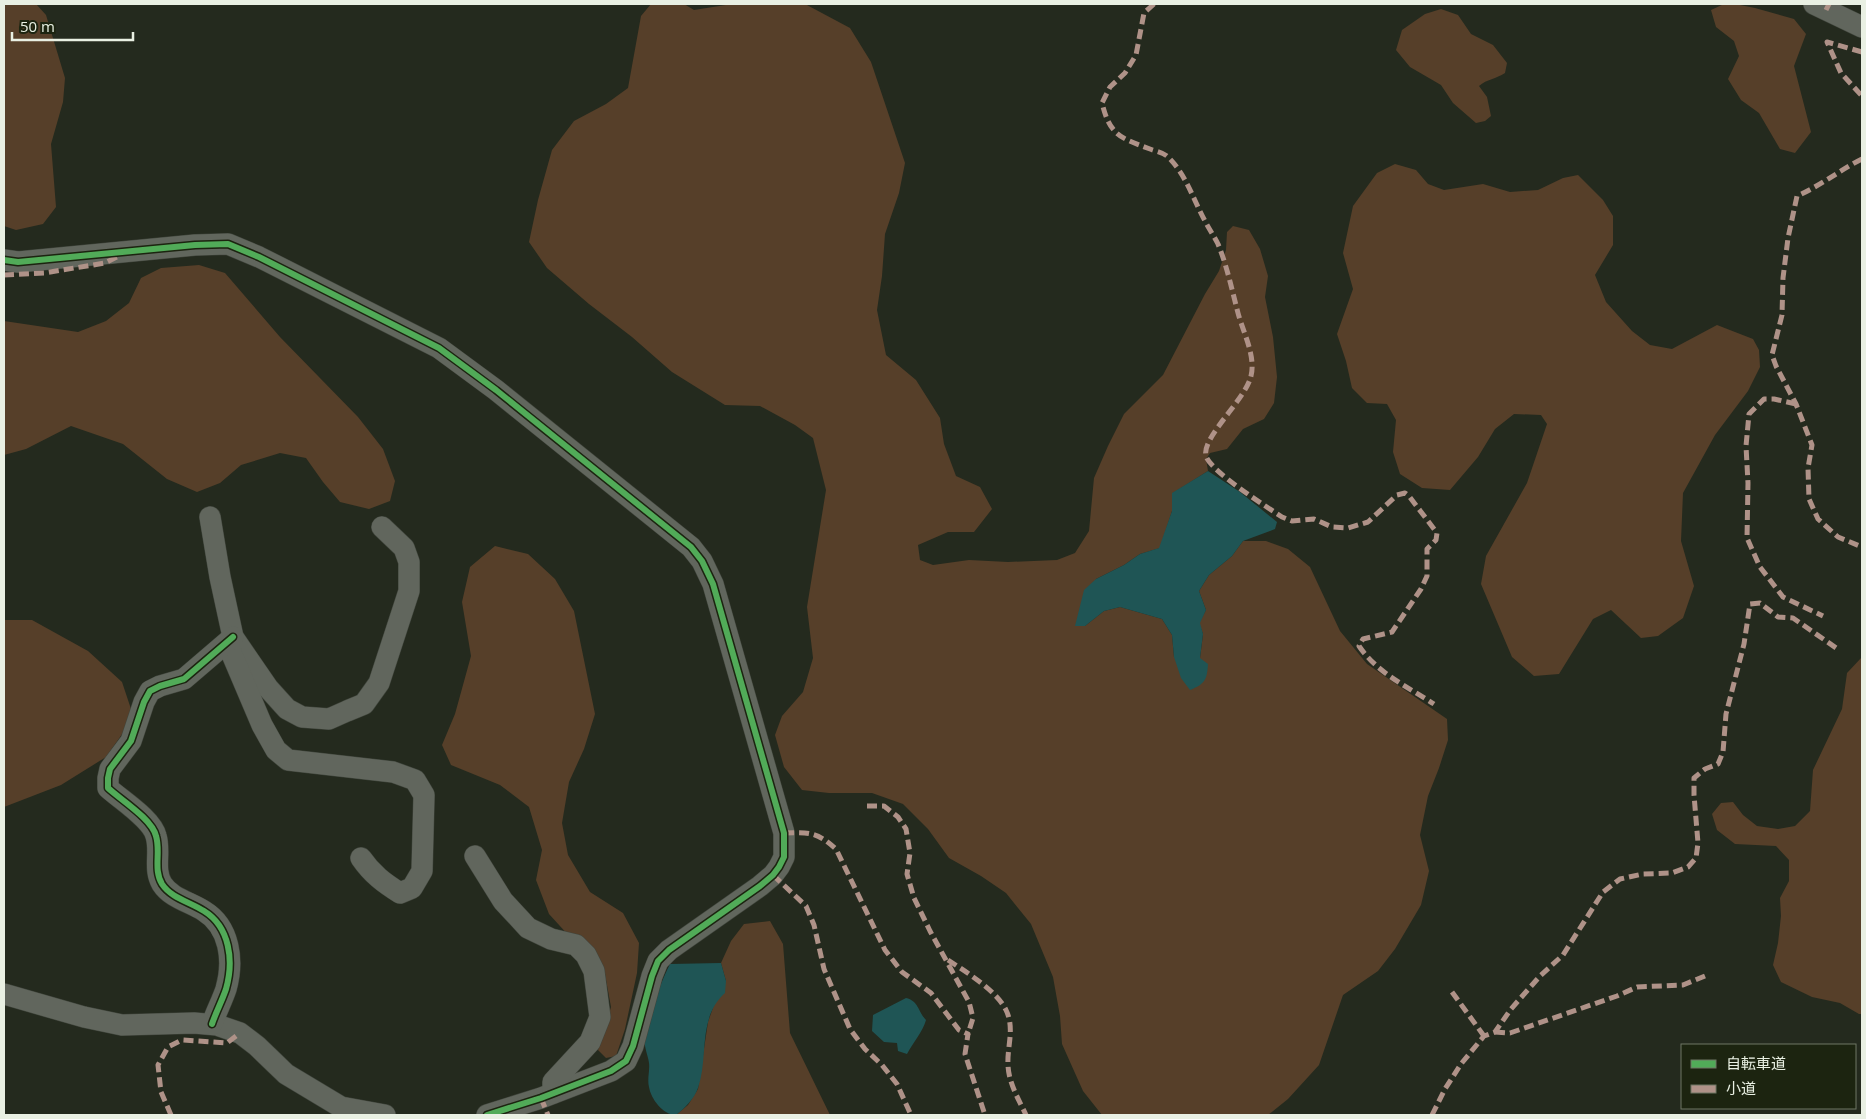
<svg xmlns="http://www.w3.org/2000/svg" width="1866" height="1119" font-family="'Open Sans','Noto Sans JP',sans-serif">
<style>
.green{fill:#563f29}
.water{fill:#1f5555}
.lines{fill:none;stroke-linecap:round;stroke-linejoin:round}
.minor-casing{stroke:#41463d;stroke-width:22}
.minor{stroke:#61665d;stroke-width:21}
.quiet{stroke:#af9288;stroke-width:5;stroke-dasharray:10 5;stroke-linecap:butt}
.cycleway-casing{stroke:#1c2410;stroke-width:9}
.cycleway{stroke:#51ab58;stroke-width:6}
</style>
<rect width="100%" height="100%" fill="#242a1e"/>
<g class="green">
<polygon points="4,4 36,4 46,15 65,78 63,102 51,144 56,207 43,224 16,230 4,226"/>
<polygon points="651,4 684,4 694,10 732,4 805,4 850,28 871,62 905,163 899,193 885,234 882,276 877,310 886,355 916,380 940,418 944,444 956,476 980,487 992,509 974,532 948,532 918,545 920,560 933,565 969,560 1008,562 1057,560 1075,553 1089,531 1094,478 1108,446 1124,414 1163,375 1205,294 1219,271 1226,250 1227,232 1233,226 1249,230 1260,249 1268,276 1265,297 1273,337 1277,377 1274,403 1264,419 1243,429 1227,449 1210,453 1206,459 1208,471 1173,493 1172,511 1160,548 1140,554 1124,565 1096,579 1085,626 1104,611 1120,607 1162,619 1172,635 1174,657 1200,658 1203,634 1199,623 1206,610 1199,591 1209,575 1232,556 1243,541 1266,541 1288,549 1310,567 1340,631 1367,664 1447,719 1448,740 1439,768 1428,796 1420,835 1429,871 1421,905 1395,949 1378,971 1343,995 1319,1065 1288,1099 1268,1115 1102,1115 1083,1091 1062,1044 1060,1016 1053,977 1031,924 1006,893 981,876 949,858 928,829 903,804 872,793 829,793 802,790 784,767 775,735 782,716 803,692 813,658 807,607 826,490 813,438 795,425 760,406 725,405 672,372 632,337 589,304 547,268 529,242 538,200 552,150 574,121 606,104 628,88 641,16"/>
<polygon points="1724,4 1735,4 1755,8 1794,19 1806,34 1794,66 1811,132 1795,153 1780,149 1759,113 1741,100 1728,79 1739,56 1734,41 1716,27 1711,10"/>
<path d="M1441,9l17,6 13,19 22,11 14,18 -2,10c-9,6 -18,6 -26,13l8,11 4,19 -6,5 -9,2 -23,-20 -12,-18 -31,-18 -14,-17 6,-20 23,-16z"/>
<polygon points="1395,164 1416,170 1428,184 1444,190 1483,184 1510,192 1538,190 1563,178 1578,175 1603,200 1613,216 1613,245 1595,275 1606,302 1632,331 1650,345 1672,349 1717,325 1753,339 1759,350 1760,367 1748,391 1715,435 1683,493 1681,541 1694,586 1683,618 1658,636 1641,638 1611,610 1593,619 1559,674 1534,676 1512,657 1481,584 1486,556 1527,483 1547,424 1541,415 1514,414 1495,429 1478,457 1450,490 1422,488 1400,474 1393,452 1396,420 1387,404 1367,403 1352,388 1346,361 1337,334 1353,289 1343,253 1353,206 1377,173"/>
<polygon points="199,265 225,273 280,337 358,417 383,449 395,481 390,501 369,509 340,502 323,482 306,458 280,453 241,465 220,483 197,492 167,479 123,444 71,426 26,449 4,455 4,321 78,332 106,321 129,303 141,278 161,268"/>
<polygon points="495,546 528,554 555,579 574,611 595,714 584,749 569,782 562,823 568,855 590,892 623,913 639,943 637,973 625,1029 616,1056 606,1058 598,1050 611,1007 604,969 570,937 549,914 536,880 542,850 529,807 500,785 451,765 442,745 455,714 471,656 462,602 470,567"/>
<polygon points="4,620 32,620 88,651 122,682 131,709 125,730 106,757 61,785 4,807"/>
<polygon points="1862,657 1862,1014 1859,1014 1840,1003 1812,997 1781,982 1773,965 1778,943 1781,916 1780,898 1789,881 1789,860 1776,846 1735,844 1717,830 1712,814 1721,803 1733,802 1743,815 1757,826 1778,829 1795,826 1810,811 1813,770 1842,709 1847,673"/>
<polygon points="770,921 783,944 790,1033 830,1115 676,1115 688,1105 698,1089 708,1022 715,1002 726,981 721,963 731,941 744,924"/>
</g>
<g class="water">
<path d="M1208,471l32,21 37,30 -2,7 -32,12 -11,15 -23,19 -10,16 7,19 -6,13 3,11 -3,24 8,6c-1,16 -3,20 -18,26l-9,-12 -7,-21 -2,-22 -10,-16 -42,-12 -16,4 -19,15h-10l9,-36 12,-11 28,-14 16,-11 19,-6 13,-37v-18z"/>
<path d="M721,963l5,18 -1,12c-28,25 -16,64 -27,95 -4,11 -13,20 -22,27 -13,0 -25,-16 -27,-28 -2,-8 1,-16 0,-24 -1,-8 -6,-18 -4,-26 5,-25 14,-51 25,-73z"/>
<path d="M906,998c13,3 12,14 20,22 -3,11 -13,23 -19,34l-9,-3 -1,-8 -13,-1 -12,-11 1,-16z"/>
</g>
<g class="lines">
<g class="minor-casing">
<g id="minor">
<polyline points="1814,4 1862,27"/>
<polyline points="4,260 18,262 195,245 228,244 259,257 439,348 496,390 691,547 702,561 713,584 784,833 784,857 779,867 773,875 760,886 669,950 658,961 652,976 633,1046 626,1061 611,1071 541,1098 487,1115"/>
<polyline points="210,517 220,577 233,637 268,688 287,709 302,717 329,719 347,711 364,704 379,683 409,591 409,562 404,548 382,527"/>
<path d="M228,645l34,80 14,25 12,10 105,12 22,8 9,15 -2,76 -10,17 -12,5c-16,-10 -28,-19 -39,-35"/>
<polyline points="475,856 503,901 528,928 551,939 576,945 586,955 594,971 600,1017 590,1042 553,1082 553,1093"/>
<polyline points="4,994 84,1017 122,1025 194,1023 217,1025 240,1033 257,1046 286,1074 341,1107 385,1115"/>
<path d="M212,1024c4,-12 10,-23 14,-35 8,-28 4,-62 -22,-78 -14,-9 -33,-13 -42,-27 -9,-15 -1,-32 -6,-48 -4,-17 -35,-36 -48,-48v-10l2,-9 21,-28 13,-39 6,-11 10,-5 24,-7 49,-42"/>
</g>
</g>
<use href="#minor" class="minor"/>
<g class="quiet">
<path d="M1154,4l-10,9 -8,42 -11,18 -15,14 -8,16c8,33 19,35 48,46 5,2 12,3 17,7 19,18 26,43 38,65 4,8 9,15 13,23 9,22 14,46 20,69 5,19 18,43 13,63 -5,23 -50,62 -45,80 4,15 61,51 76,61l10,4 22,-2 18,8 16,1 20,-6 29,-27 8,-2 4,3 28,37 -1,7 -9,9v27l-6,13 -29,43 -29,7 -4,7c18,27 49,41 75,58"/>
<polyline points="1826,10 1829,4"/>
<polyline points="1862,52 1827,42 1841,73 1862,96"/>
<path d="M1862,159c-22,11 -42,27 -65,37l-9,42 -5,40 -1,37 -10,40 4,11 20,38 16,41 -4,23 1,31 9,20 20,18 24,10"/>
<polyline points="4,275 44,273 105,263 119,256"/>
<polyline points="1796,404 1774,399 1764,399 1749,414 1746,446 1748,483 1747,538 1760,567 1783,597 1823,616"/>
<polyline points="867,806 884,806 898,817 906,829 910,853 907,874 914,898 930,931 969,1002 973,1018 968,1034"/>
<path d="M784,833c26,-1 33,-1 52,16l49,101 17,22 29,21 28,37 9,4 -3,20 20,61"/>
<polyline points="773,875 806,906 814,925 824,969 850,1029 865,1049 882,1065 897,1084 911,1115"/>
<path d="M948,960c18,12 48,30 58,50 9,18 1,37 2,54 0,18 11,36 18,51"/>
<polyline points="1452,992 1484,1036"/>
<polyline points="1495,1032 1510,1033 1617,996 1637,987 1683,985 1705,976"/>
<polyline points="541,1098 548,1115"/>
<polyline points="171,1115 161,1092 158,1065 168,1047 182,1040 227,1043 240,1033"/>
<polyline points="1432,1115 1445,1089 1461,1064 1484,1036 1495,1032 1511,1009 1540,976 1563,955 1603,892 1620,879 1643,874 1672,873 1688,867 1696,858 1698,843 1694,795 1694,778 1705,769 1718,764 1723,752 1726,714 1744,644 1750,604 1760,603 1778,617 1793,618 1839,650"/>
</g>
<g class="cycleway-casing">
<g id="cycleway">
<polyline points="4,260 18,262 195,245 228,244 259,257 439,348 496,390 691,547 702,561 713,584 784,833 784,857 779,867 773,875 760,886 669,950 658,961 652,976 633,1046 626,1061 611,1071 541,1098 487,1115"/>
<path d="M212,1024c4,-12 10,-23 14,-35 8,-28 4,-62 -22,-78 -14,-9 -33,-13 -42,-27 -9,-15 -1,-32 -6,-48 -4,-17 -35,-36 -48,-48v-10l2,-9 21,-28 13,-39 6,-11 10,-5 24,-7 49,-42"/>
</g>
</g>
<use href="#cycleway" class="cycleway"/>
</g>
<rect width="1866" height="1119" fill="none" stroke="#e9f0e3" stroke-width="10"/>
<rect x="1681" y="1044" width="175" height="65" fill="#1c2410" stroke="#6e7664"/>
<rect x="1691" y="1060" width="25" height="8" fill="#51ab58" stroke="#6e7664"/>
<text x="1726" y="1069" font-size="15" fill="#e9f0e3">自転車道</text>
<rect x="1691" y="1085" width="25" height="8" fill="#af9288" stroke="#6e7664"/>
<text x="1726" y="1094" font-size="15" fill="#e9f0e3">小道</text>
<path d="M12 32v8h121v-8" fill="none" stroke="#e9f0e3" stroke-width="2.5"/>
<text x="20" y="32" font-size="15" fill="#e9f0e3" stroke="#1c2410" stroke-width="4" paint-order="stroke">50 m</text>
</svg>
